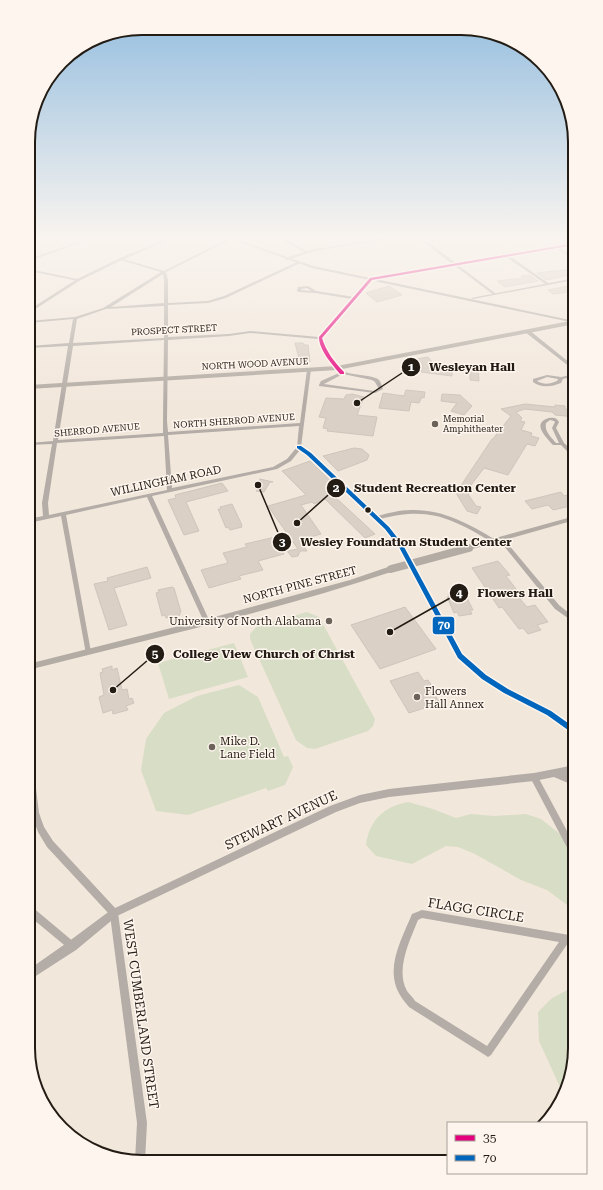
<svg xmlns="http://www.w3.org/2000/svg" width="603" height="1190" font-family="'Roboto Serif',serif">
<style>
.green{fill:#d8ddc6}
.building{fill:#dad0c5;stroke:#cec5bc}
.lines{fill:none;stroke-linecap:round;stroke-linejoin:round}
.minor{fill:#b3aca7;fill-rule:evenodd}
.tertiary{fill:#b3aca7;fill-rule:evenodd}
.secondary{fill:#b3aca4;fill-rule:evenodd}
.secondary-bridge{stroke:#b3aca4;stroke-width:8}
.bus-1-casing{stroke:#fef6ee;stroke-width:3}
.bus-2-casing{stroke:#fef6ee;stroke-width:3}
.bus-1{fill:#e5007d;fill-rule:evenodd}
.bus-2{fill:#0065bd;fill-rule:evenodd}
.poi-dot{fill:#6b635a;stroke:#fef6ee;stroke-width:1.5}
.bus-dot{fill:#231c14;stroke:#fef6ee;stroke-width:1.5}
.labels{text-anchor:middle;dominant-baseline:central;stroke-width:3;stroke-linejoin:round;paint-order:stroke}
.far-street-label{font-size:9px;fill:#231c14;stroke:#fef6ee}
.far-poi-label{font-size:9px;fill:#231c14;stroke:#fef6ee;text-anchor:start}
.street-label{font-size:11px;fill:#231c14;stroke:#fef6ee}
.poi-label{font-size:11px;fill:#231c14;stroke:#fef6ee;text-anchor:start}
.near-street-label{font-size:13px;fill:#231c14;stroke:#fef6ee}
.rim{fill:none;stroke:#231c14;stroke-width:2}
.leader{fill:none;stroke:#231c14;stroke-width:1.5}
.callout-dot{fill:#231c14;stroke:#fef6ee;stroke-width:1.5}
.mark-label{font-size:12px;text-anchor:middle;font-weight:bold;fill:#fff}
.callout-label{font-size:12px;text-anchor:middle;font-weight:bold;fill:#231c14;stroke:#fef6ee;stroke-width:3;stroke-linejoin:round;paint-order:stroke}
.line-badge{stroke:#fef6ee;stroke-width:1.5}
.badge-label{font-size:11px;text-anchor:middle;font-weight:bold;fill:#fff}
</style>
<rect width="100%" height="100%" fill="#f2e7db"/>
<g class="green">
<polygon points="307,612 319,617 375,719 373,726 368,731 315,749 307,748 296,740 250,639 250,634 257,626"/>
<polygon points="234,643 248,677 169,699 158,663"/>
<polygon points="239,685 258,697 284,757 288,756 293,767 285,785 268,791 266,788 188,815 156,811 141,770 146,739 164,713 197,696"/>
<path d="M408,802l25,7 23,9 15,-4 23,2 32,-2 15,5 34,27v61l-8,-2 -20,-15 -26,-10 -46,-26 -17,-7 -12,-1 -34,18 -36,-8 -10,-11c3,-24 18,-39 42,-43z"/>
<polygon points="575,986 575,1056 556,1106 560,1087 539,1041 538,1012 552,998"/>
</g>
<g class="building">
<polygon points="575,269 575,274 546,280 537,273"/>
<polygon points="529,275 538,281 505,287 497,281 524,278 521,276"/>
<polygon points="389,286 402,295 377,302 366,293"/>
<polygon points="568,286 575,291 553,294 548,290"/>
<polygon points="295,343 303,343 304,345 308,345 310,362 300,362"/>
<polygon points="428,357 438,369 452,370 452,376 421,372 423,366 416,359"/>
<polygon points="473,369 478,369 479,381 470,380 470,370"/>
<polygon points="406,390 425,392 424,398 422,397 419,403 411,402 409,411 379,408 383,393 404,396"/>
<polygon points="352,394 364,397 357,415 377,417 373,436 327,431 328,429 323,428 326,418 319,417 326,398 344,399 346,395"/>
<polygon points="442,394 460,395 472,406 464,415 451,411 457,403 441,401"/>
<polygon points="525,404 555,407 555,405 565,406 565,409 575,410 575,417 555,415 552,412 525,409 516,412 522,418 520,421 525,422 521,430 532,433 531,436 539,438 535,446 527,444 508,475 484,468 471,485 468,494 476,506 481,507 477,514 467,511 456,493 492,439 493,439 511,416 501,409"/>
<polygon points="354,448 362,449 369,455 367,460 338,471 323,456"/>
<polygon points="310,461 343,493 334,496 375,534 365,538 325,499 314,504 312,502 301,505 321,534 300,540 307,551 300,551 298,556 292,557 287,551 298,549 268,506 306,495 282,471"/>
<polygon points="260,479 273,482 270,482 264,492 256,491 260,485 256,486"/>
<polygon points="222,483 228,491 186,502 199,531 184,535 168,500 176,498 175,495"/>
<polygon points="561,492 564,496 575,493 575,505 553,510 548,505 532,509 525,501"/>
<polygon points="232,504 242,525 241,525 242,527 230,530 228,527 226,528 218,509 221,509 220,507"/>
<polygon points="275,537 284,554 258,561 263,570 239,576 241,579 209,588 201,570 228,563 223,553 247,547 245,544"/>
<polygon points="498,561 510,575 506,576 523,598 520,599 527,607 535,605 548,622 537,625 541,630 528,634 523,628 519,629 502,607 499,608 472,568"/>
<polygon points="147,567 151,578 114,588 127,625 109,630 94,584 108,581 107,578"/>
<polygon points="172,587 174,588 181,612 180,612 180,615 166,618 165,615 162,616 156,593 159,592 158,590"/>
<polygon points="461,592 462,595 465,594 473,610 470,610 472,614 459,616 457,612 454,613 447,597 449,597 448,594"/>
<polygon points="405,607 436,649 380,669 351,625"/>
<polygon points="112,666 112,670 117,668 122,690 127,689 129,699 132,698 134,703 126,706 128,710 113,714 112,710 103,713 99,697 104,695 100,673 103,672 102,669"/>
<polygon points="418,672 424,681 428,680 435,690 432,691 440,703 409,713 390,681"/>
</g>
<g class="lines">
<g class="minor">
<polygon points="29,237 32,237 29,239"/>
<polygon points="92,237 97,237 29,261 29,259"/>
<path d="M231,237l2,1 -1,1 -66,33 2,8v23l40,-2 16,-5 73,-34 3,1 -74,35 -18,5 -40,2v32l61,-3 21,-3 69,6 33,-38 -37,-6 -16,-1 -2,-1 1,-4 10,-1 8,5 38,6 16,-19 82,-14 -34,-27h3l35,26 48,-8 2,-1 2,1 67,-12v2l-16,3 16,10v2l-20,-12 -45,8 38,27 1,1 -2,1 -41,-28 -48,8 37,28v2h-1l-39,-29 -83,14 -50,58c3,9 14,31 23,34 7,3 29,3 34,8 2,2 3,7 4,9l-8,4 -56,-7v-1l2,-4 18,-8 -12,-16 -9,-18 -68,-6 -21,3 -61,4 -1,81 1,11 132,-9 7,-53 4,-1 -10,78 10,6 66,63c12,-3 23,-6 34,-6 32,-1 58,14 85,30l1,1 -1,1h-4c-41,-24 -63,-36 -112,-23l9,8 15,19 58,108 24,21 22,14 43,22 24,17v7l-28,-20 -43,-22 -22,-14 -24,-21 -59,-111 -14,-18 -78,-74 -7,-5 -9,11 -14,8 -125,27 58,126 -1,2h-4l-1,-2 -57,-125 -81,18 25,137 -1,2h-4l-25,-138 -32,7v-4l14,-3 -1,-13 10,-59 -23,1v-2l24,-2 15,-95 -39,2v-2l40,-3 4,-24 -44,4v-2l46,-4 28,-9 58,-36 -41,-12v-2l44,13zM163,274l1,6v23l-53,4zM307,288l4,3 -10,-1v-1zM164,306v32l-91,5 4,-24 29,-10zM164,340l-1,81v12l-105,7 15,-94zM343,374l29,6 3,2 4,7 -5,2 -50,-7zM299,426l-2,21 -10,12 -14,8 -101,21 -4,-53zM164,436l3,54 -118,25 -1,-12 9,-60z"/>
<polygon points="280,237 284,237 287,240 307,251 314,249 355,243 352,237 354,237 358,242 394,237 401,237 315,251 287,260 285,259 286,258 304,252 285,242"/>
<polygon points="29,269 78,279 80,280 78,281 29,271"/>
<path d="M575,374v2l-12,3 -2,4c-10,4 -20,5 -28,-1v-3l14,-4 14,2zM547,377l11,2 -1,2c-7,3 -13,4 -20,0z"/>
<path d="M549,418c5,-1 8,0 10,4l-3,6 8,15 11,10v4h-2l-12,-12h-8c-7,-8 -22,-22 -4,-27zM550,420l4,1 1,1 -3,6 7,15h-3c-5,-6 -12,-12 -10,-20z"/>
<polygon points="501,537 503,538 559,605 575,618 575,623 555,609 499,540 498,539 499,538"/>
<polygon points="28,753 31,754 32,756 39,813 44,827 53,841 117,910 118,913 147,1123 145,1161 135,1161 137,1123 110,915 47,847 38,832 31,813 28,789"/>
<polygon points="534,774 537,775 575,846 575,858 572,857 531,779 530,777 531,775"/>
<polygon points="28,905 31,906 75,943 76,946 75,949 72,950 69,949 28,915"/>
<path d="M422,910l153,26v8l-7,-1 -77,112 -3,2 -3,-2 -76,-48c-6,-7 -12,-15 -14,-24 -6,-23 9,-49 17,-69zM422,918l137,24 -72,104 -72,-45c-2,-4 -6,-7 -8,-10 -12,-21 3,-51 11,-71z"/>
</g>
<g class="tertiary">
<polygon points="171,237 176,237 122,260 79,281 29,313 29,310 77,279 120,258"/>
<polygon points="225,237 230,237 313,266 575,321 575,323 312,268"/>
<polygon points="575,278 575,280 473,299 471,298"/>
<polygon points="525,330 529,330 575,367 575,371 525,332"/>
<polygon points="575,765 575,773 567,774 575,778 575,786 554,777 534,781 389,797 360,803 336,812 117,916 76,950 28,981 28,970 68,942 111,910 330,806 360,795 389,789 534,773"/>
</g>
<g class="secondary">
<polygon points="575,320 575,324 337,370 29,389 29,385 337,366"/>
<polygon points="575,516 575,520 469,550 465,548 466,546"/>
<path d="M391,566l3,1 1,2 -1,2c-120,40 -243,68 -366,99v-6l179,-45 143,-39z"/>
</g>
<polyline class="secondary-bridge" points="391,569 469,548"/>
<g class="bus-1-casing">
<path id="bus-1" d="M575,243v2l-203,35 -50,58c4,13 12,24 22,34v2h-4c-8,-10 -21,-24 -21,-37l51,-59z"/>
</g>
<g class="bus-2-casing">
<polygon id="bus-2" points="297,446 301,446 311,453 389,527 403,545 462,654 486,675 508,689 551,711 575,728 575,735 547,715 504,693 482,679 458,658 399,547 385,529 307,455 297,448"/>
</g>
<use href="#bus-1" class="bus-1"/>
<use href="#bus-2" class="bus-2"/>
</g>
<linearGradient id="sky" x2="0" y2="1"><stop stop-color="#91bcdf"/><stop offset="0.59" stop-color="#f9f4ef"/><stop offset="1" stop-color="#f9f4ef" stop-opacity="0"/></linearGradient>
<rect width="603" height="403" fill="url(#sky)"/>
<g class="poi-dot">
<circle cx="435" cy="424" r="4"/>
<circle cx="329" cy="621" r="4"/>
<circle cx="417" cy="697" r="4"/>
<circle cx="212" cy="747" r="4"/>
</g>
<circle class="bus-dot" cx="368" cy="510" r="3.5"/>
<g class="labels">
<g class="far-street-label">
<text transform="translate(174 330) rotate(-3)">PROSPECT STREET</text>
<text transform="translate(255 364) rotate(-3)">NORTH WOOD AVENUE</text>
<text transform="translate(234 421) rotate(-4)">NORTH SHERROD AVENUE</text>
<text transform="translate(97 430) rotate(-5)">SHERROD AVENUE</text>
</g>
<g class="far-poi-label">
<text x="443" y="419">Memorial<tspan x="443" dy="10">Amphitheater</tspan></text>
</g>
<g class="street-label">
<text transform="translate(166 481) rotate(-12)">WILLINGHAM ROAD</text>
<text transform="translate(300 585) rotate(-15)">NORTH PINE STREET</text>
</g>
<g class="poi-label">
<text x="321" y="621" text-anchor="end">University of North Alabama</text>
<text x="425" y="691">Flowers<tspan x="425" dy="13">Hall Annex</tspan></text>
<text x="220" y="741">Mike D.<tspan x="220" dy="13">Lane Field</tspan></text>
</g>
<g class="near-street-label">
<text transform="translate(281 820) rotate(-25)">STEWART AVENUE</text>
<text transform="translate(476 910) rotate(9)">FLAGG CIRCLE</text>
<text transform="translate(141 1014) rotate(82)">WEST CUMBERLAND STREET</text>
</g>
</g>
<path d="M0 0H603V1190H0ZM142 35H461A107 107 0 0 1 568 142V1048A107 107 0 0 1 461 1155H142A107 107 0 0 1 35 1048V142A107 107 0 0 1 142 35Z" fill="#fef6ee" fill-rule="evenodd"/>
<path class="rim" d="M142 35H461A107 107 0 0 1 568 142V1048A107 107 0 0 1 461 1155H142A107 107 0 0 1 35 1048V142A107 107 0 0 1 142 35Z"/>
<path class="leader" d="M357 403L411 367M297 523L336 488M258 485L282 542M390 632L459 593M113 690L155 654"/>
<g class="callout-dot">
<circle cx="357" cy="403" r="4"/>
<circle cx="297" cy="523" r="4"/>
<circle cx="258" cy="485" r="4"/>
<circle cx="390" cy="632" r="4"/>
<circle cx="113" cy="690" r="4"/>
<circle cx="411" cy="367" r="10"/>
<circle cx="336" cy="488" r="10"/>
<circle cx="282" cy="542" r="10"/>
<circle cx="459" cy="593" r="10"/>
<circle cx="155" cy="654" r="10"/>
</g>
<g class="mark-label">
<text x="411" y="371">1</text>
<text x="336" y="492">2</text>
<text x="282" y="546">3</text>
<text x="459" y="597">4</text>
<text x="155" y="658">5</text>
</g>
<g class="callout-label">
<text x="472" y="371">Wesleyan Hall</text>
<text x="435" y="492">Student Recreation Center</text>
<text x="406" y="546">Wesley Foundation Student Center</text>
<text x="515" y="597">Flowers Hall</text>
<text x="264" y="658">College View Church of Christ</text>
</g>
<rect class="line-badge" x="432" y="616" width="23" height="19" rx="4" fill="#0065bd"/>
<g class="badge-label">
<text x="444" y="629">70</text>
</g>
<rect x="447" y="1122" width="140" height="52" fill="#fef6ee" stroke="#a69f97"/>
<rect x="455" y="1135" width="20" height="6" fill="#e5007d" stroke="#a69f97"/>
<text x="483" y="1142" font-size="12" fill="#231c14">35</text>
<rect x="455" y="1155" width="20" height="6" fill="#0065bd" stroke="#a69f97"/>
<text x="483" y="1162" font-size="12" fill="#231c14">70</text>
</svg>
